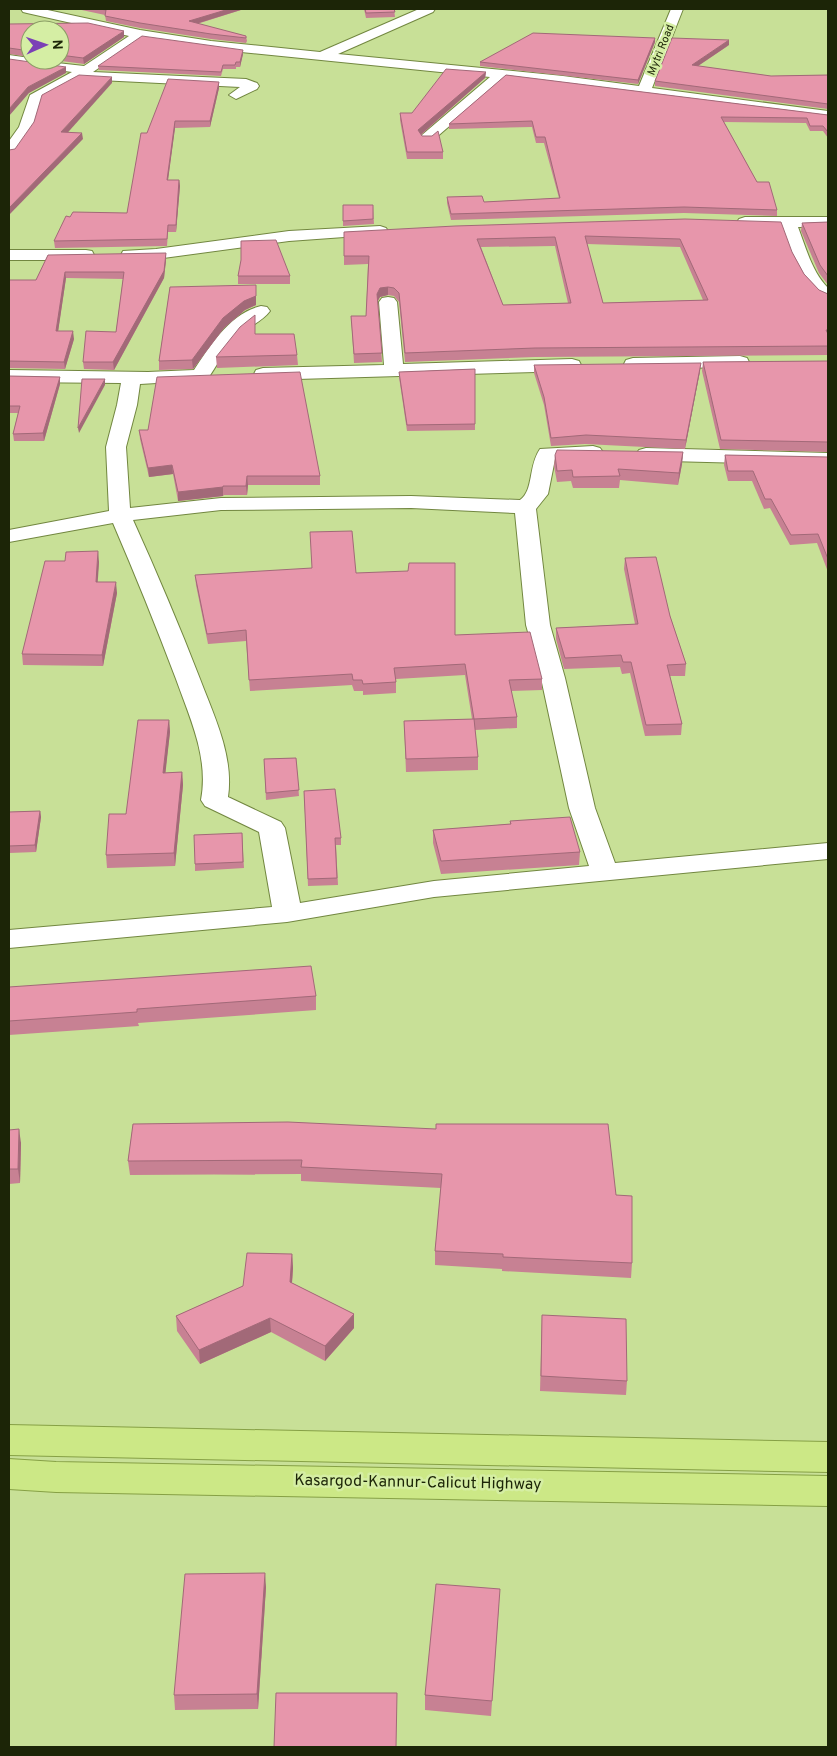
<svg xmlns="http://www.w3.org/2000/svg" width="837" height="1756" font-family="Overpass,sans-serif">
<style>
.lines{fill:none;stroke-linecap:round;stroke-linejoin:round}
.minor-casing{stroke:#728740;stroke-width:2}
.trunk-casing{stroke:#86a045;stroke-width:2}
.minor{fill:#fff;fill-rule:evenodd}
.trunk{fill:#cce886;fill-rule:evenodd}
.wall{fill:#c78193;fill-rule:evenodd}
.shaded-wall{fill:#a26978}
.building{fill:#e796ab;stroke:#a26978;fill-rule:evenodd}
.labels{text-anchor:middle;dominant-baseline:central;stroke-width:5;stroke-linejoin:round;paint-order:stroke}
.far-street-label{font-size:11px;fill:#1c2507;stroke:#d5eea4}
.near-street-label{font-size:16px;fill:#1c2507;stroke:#d5eea4}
</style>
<rect width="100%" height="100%" fill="#c8e097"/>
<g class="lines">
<g class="minor-casing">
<g id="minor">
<polygon points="21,9 43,9 140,30 211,41 320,52 419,9 435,9 433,12 338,54 563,76 639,86 671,9 683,9 652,88 828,111 828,119 563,84 505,78 432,141 422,141 420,138 422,135 490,77 211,49 142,38 93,72 246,79 257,83 259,86 257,89 236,99 229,95 240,87 79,79 41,100 33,127 14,154 9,155 9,141 19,127 30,95 72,72 9,63 9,55 30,58 30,60 84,66 129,36 27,13 23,12"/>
<path d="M745,217h83v10h-30c8,21 14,45 30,61v13c-26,-6 -39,-52 -47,-74l-42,-2 -2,-3 2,-3z"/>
<polygon points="380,226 386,228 388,231 386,234 289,241 156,259 123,259 121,255 123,251 156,249 289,231"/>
<polygon points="9,250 86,250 92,251 94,255 92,259 86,260 9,260"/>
<polygon points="388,297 394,298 397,302 403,364 572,359 579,361 581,365 579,369 572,371 263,380 256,378 254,374 256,370 263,368 384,365 379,302 382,298"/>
<path d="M261,306l6,1 3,4c-7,10 -22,16 -31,24 -13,13 -22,30 -32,45l-67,4 -3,21 -11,42 4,61 91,-10 190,-2 109,4c14,-10 8,-34 20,-51l53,-3 7,2 3,4 -3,4 -45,3 -7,35 -12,15 14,116 15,53 30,130 20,55 213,-20v16l-394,38 -147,25 -278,26v-18l263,-23 -13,-75 -54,-26 -4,-6c8,-42 -11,-82 -25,-121 -20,-53 -41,-105 -63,-156l-104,19v-12l100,-19 -3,-64 11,-42 4,-22 -112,-1v-12l139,2 46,-2c16,-24 36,-57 67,-64zM411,508l104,5 11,112 15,53 28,130 20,58 -155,15 -134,22 -15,-75 -4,-6 -53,-25c6,-41 -14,-81 -28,-118 -21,-54 -43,-106 -67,-159l88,-10z"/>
<polygon points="740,356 747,358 749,362 747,366 633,370 626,368 624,364 626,360 633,358"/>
<polygon points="646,448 828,453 828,465 669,461 639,458 636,454 639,450"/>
</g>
</g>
<g class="trunk-casing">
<g id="trunk">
<polygon points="9,1425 828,1442 828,1472 9,1455"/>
<polygon points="9,1459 56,1462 828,1476 828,1506 56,1492 9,1489"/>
</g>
</g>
<use href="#minor" class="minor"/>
<use href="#trunk" class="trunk"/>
</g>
<g class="wall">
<polygon points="77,9 244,9 197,24 246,36 247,41 246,43 211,39 140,28 106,21 105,15"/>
<polygon points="364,9 394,9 395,17 366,18"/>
<polygon points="9,24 124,37 84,64 54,60 60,60 60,30 30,30 30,57 9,54"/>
<polygon points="655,38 655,42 638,84 480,66 480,62"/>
<polygon points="729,45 698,66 771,76 828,75 828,109 655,86 655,81"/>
<polygon points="243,54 240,67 236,67 236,69 223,69 221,76 99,70 98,66"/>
<polygon points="486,72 485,78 421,135 443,152 443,159 407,159 400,120 400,113 412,113"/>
<polygon points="506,75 828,115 828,138 823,131 810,131 806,123 724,122 757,182 777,210 777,216 684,213 451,220 447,203 447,197 484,202 559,198 544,143 536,143 532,127 449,129 449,124"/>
<polygon points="219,82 219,88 210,127 175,128 168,180 179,180 180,186 176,232 168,232 167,246 55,248 54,241 127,213 147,133"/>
<polygon points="343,205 373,205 374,224 343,226"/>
<path d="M685,219l107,33 12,22 15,16 9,4v61l-293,2 -130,5 -6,-60 -5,-6 -6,-1 -8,2 -2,4 4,61 -28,1 -3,-47h15l2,-52 -24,1v-33zM587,244l93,3 23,53 -100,3zM555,246l13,57 -65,2 -22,-58z"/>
<polygon points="828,222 828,285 819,273 801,231 802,223"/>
<polygon points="48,255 166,260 164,278 114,370 84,369 83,362 116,332 123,279 66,278 58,331 74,339 65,369 9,368 9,280 36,280"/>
<rect x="238" y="276" width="52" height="8"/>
<polygon points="170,287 256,305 245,310 224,328 193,369 159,370 159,361"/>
<polygon points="256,334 297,355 298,365 217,368 216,357"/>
<polygon points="828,361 828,452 720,449 702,371 703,362"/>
<polygon points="534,365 700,371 685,449 585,444 551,446 544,405 534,373"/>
<polygon points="475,369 475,430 407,431 399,377 399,372"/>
<polygon points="9,376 60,377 60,384 44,441 14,441 13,434 18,413 9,413"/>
<polygon points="139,430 320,476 320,485 248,485 247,495 224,495 223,496 178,501 173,474 149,477 140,439"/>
<polygon points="683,452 682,464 678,485 620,480 619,488 573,488 571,481 557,482 554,466 555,455"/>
<polygon points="725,455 828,457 828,572 817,543 790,545 770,508 764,509 752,481 728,481 724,465"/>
<polygon points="625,558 670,616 686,664 685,676 670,676 682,724 681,735 645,736 630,673 622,674 620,667 564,669 556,639 556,628 635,624 624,569"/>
<polygon points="99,562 97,582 117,593 103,666 23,665 22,654"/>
<polygon points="356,573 455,635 542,679 542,690 511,691 517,717 517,728 475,730 478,757 478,770 406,772 404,721 472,719 465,675 396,679 396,693 363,695 363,691 354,691 352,685 250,691 246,641 208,644 196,585 195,575"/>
<polygon points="169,720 170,732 165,773 182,772 183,785 175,866 107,868 106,855 126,814"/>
<polygon points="296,758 299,796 266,800 264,759"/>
<polygon points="304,791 341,838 341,845 336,845 338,885 308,886"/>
<polygon points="40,811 41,817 36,852 9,853 9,812"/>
<polygon points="510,821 580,852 579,865 441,874 433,843 433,830 510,824"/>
<polygon points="242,833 244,868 195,871 195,864"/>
<polygon points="9,987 316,996 316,1010 138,1023 139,1026 9,1035"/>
<polygon points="133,1124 616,1195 632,1263 631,1278 502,1271 502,1269 435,1265 435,1251 441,1188 301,1181 301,1174 130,1175 128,1161"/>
<polygon points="9,1130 21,1143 20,1183 9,1184"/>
<polygon points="292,1254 293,1268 292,1283 354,1314 354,1328 325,1361 271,1332 200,1364 177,1331 176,1316 243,1286"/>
<polygon points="542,1315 627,1381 626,1395 540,1391"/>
<polygon points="266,1587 258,1709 175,1710 174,1695"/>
<polygon points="499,1604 491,1716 425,1710 425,1695"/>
</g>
<g class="shaded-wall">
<polygon points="229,9 244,9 189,26 189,21"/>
<polygon points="124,31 124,37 84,64 83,58"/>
<polygon points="655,38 655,42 638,84 638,80"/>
<polygon points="729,40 729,45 692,70 692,65"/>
<polygon points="243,50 243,54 240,67 240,62"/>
<polygon points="66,67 66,73 29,93 9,116 9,109 28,87"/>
<polygon points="486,72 485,78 418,137 418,130"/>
<polygon points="112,77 112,83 62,139 61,132"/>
<polygon points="219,82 219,88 210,127 210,121"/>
<polygon points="175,121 175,128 167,187 167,180"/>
<polygon points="82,133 83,139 9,215 9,208"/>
<polygon points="179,180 180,186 176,232 176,225"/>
<polygon points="166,253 166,260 164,278 114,370 113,362"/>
<polygon points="65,272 66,278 57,339 56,331"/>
<polygon points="256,285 256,305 245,310 224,328 193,369 192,360 223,318"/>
<polygon points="388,287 388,295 380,297 377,302 377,294 380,288"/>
<polygon points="73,331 74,339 65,369 64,362"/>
<polygon points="701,363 700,371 685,449 686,440"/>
<polygon points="60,377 60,384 44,441 43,433"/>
<polygon points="105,379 105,385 79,433 78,428"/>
<polygon points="683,452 682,464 678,485 679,473"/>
<polygon points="172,465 173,474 149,477 148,468"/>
<polygon points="247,476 248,485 247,495 246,486"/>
<polygon points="223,486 223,496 178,501 178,492"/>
<polygon points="98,551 99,562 97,593 96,582"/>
<polygon points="116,582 117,593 103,666 102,655"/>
<polygon points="169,720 170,732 164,786 163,773"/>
<polygon points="182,772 183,785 175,866 174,853"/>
<polygon points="40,811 41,817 36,852 35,845"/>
<polygon points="19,1129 21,1143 20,1183 18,1169"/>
<polygon points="292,1254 293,1268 291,1296 290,1282"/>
<polygon points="354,1314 354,1328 325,1361 325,1346"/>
<polygon points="270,1318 271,1332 200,1364 199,1350"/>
<polygon points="265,1573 266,1587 258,1709 257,1694"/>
</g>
<g class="building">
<polygon points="100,9 229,9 189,21 246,36 246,38 211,34 140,23 105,16 106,10"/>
<polygon points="365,9 394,9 395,12 366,13"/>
<polygon points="88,23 124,31 83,58 60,55 60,30 30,30 30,51 9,48 9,24"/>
<polygon points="533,33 655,38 638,80 480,62"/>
<polygon points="142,36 243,50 240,62 236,62 235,65 223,65 221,72 98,66"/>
<polygon points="672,38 729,40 692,65 771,76 828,75 828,104 655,81"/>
<polygon points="9,59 66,67 28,87 9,109"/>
<polygon points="446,69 486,72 418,130 422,136 432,136 438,131 443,152 407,152 400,113 412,113"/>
<polygon points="79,75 112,77 61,132 82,133 9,208 9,150 15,149 34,122 42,95"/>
<polygon points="506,75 828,115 828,132 823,126 810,126 807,118 721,117 757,182 769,182 777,210 684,207 451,214 447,197 482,196 484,202 560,198 545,137 536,137 532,121 449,124"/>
<polygon points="168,79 219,82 210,121 175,121 167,180 179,180 176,225 168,225 167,239 54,241 66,216 70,217 73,212 127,213 141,133 147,133"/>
<polygon points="343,205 373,205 373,219 343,221"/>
<path d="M685,219l96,3 11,30 12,22 15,16 9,4v36h-2l2,4v12l-293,2 -130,5 -6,-60 -5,-5 -6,-1 -8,1 -3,6 5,59 -28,1 -3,-38h15l3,-60h-25v-24l111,-6zM585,236l95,3 28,61 -105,3zM555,237l16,66 -68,2 -26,-66z"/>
<polygon points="828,222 828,276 820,265 802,223"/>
<polygon points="276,240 290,276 238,276 241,260 241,241"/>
<polygon points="166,253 164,271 113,362 83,362 86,331 116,332 124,272 65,272 56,331 73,331 64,362 9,361 9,280 36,280 48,255"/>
<polygon points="256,285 256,296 244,301 223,318 192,360 159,361 170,287"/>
<polygon points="255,315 255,334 294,334 297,355 216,357 240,327"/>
<polygon points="828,361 828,442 721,440 703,362"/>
<polygon points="701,363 686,440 586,435 551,438 544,397 534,365"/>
<polygon points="475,369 475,424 407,425 399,372"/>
<polygon points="300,372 320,476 247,476 246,486 223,486 223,487 178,492 172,465 148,468 139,430 148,430 157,377"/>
<polygon points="9,376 60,377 43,433 13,434 20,406 9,406"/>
<polygon points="82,379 105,379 78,428"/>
<polygon points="557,450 683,452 679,473 618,469 620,476 573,477 572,470 557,471 555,455"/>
<polygon points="725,455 828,457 828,559 818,534 791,535 771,499 765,499 753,471 728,471"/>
<polygon points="352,531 356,573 408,571 409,563 455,563 455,635 530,632 542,679 509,680 517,717 474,719 465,664 394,668 396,682 363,684 362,680 353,680 352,674 249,680 246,630 207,634 195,575 312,568 310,532"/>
<polygon points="98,551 96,582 116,582 102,655 22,654 45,561 65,561 66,552"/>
<polygon points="656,557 670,616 686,664 667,665 682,724 646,725 631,662 623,662 621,655 565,658 556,628 638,624 625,558"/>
<polygon points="474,719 478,757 406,759 404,721"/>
<polygon points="138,720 169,720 163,773 182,772 174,853 106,855 109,814 126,814"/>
<polygon points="296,758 299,790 266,793 264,759"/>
<polygon points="335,789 341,838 335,838 337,878 308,879 304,791"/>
<polygon points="40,811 35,845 9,846 9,812"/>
<polygon points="570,817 580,852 441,861 433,830 511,824 510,821"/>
<polygon points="242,833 243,862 195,864 194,835"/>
<polygon points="311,966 316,996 137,1009 137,1012 9,1021 9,987"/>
<polygon points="288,1122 436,1129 436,1124 608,1124 616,1195 632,1196 632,1263 503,1257 503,1254 435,1251 442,1174 301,1167 302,1160 128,1161 133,1124"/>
<polygon points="19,1129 18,1169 9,1169 9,1130"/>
<polygon points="247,1253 292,1254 290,1282 354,1314 325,1346 270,1318 199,1350 176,1316 243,1286"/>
<polygon points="542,1315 626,1319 627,1381 541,1376"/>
<polygon points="265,1573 257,1694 174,1695 185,1574"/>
<polygon points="436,1584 500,1589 492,1701 425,1695"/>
<polygon points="276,1693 397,1693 396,1747 274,1747"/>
</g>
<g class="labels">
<g class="far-street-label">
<text transform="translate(661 50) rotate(-68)">Mytri Road</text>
</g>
<g class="near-street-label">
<text transform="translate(418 1483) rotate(1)">Kasargod-Kannur-Calicut Highway</text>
</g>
</g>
<rect width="837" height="1756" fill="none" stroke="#1c2507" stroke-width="20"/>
<g transform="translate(45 45) rotate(88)"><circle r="24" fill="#d5eea4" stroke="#8b9e65"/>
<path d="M0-4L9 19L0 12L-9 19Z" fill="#7b40b6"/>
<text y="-8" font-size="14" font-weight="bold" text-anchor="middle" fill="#1c2507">N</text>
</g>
</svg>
